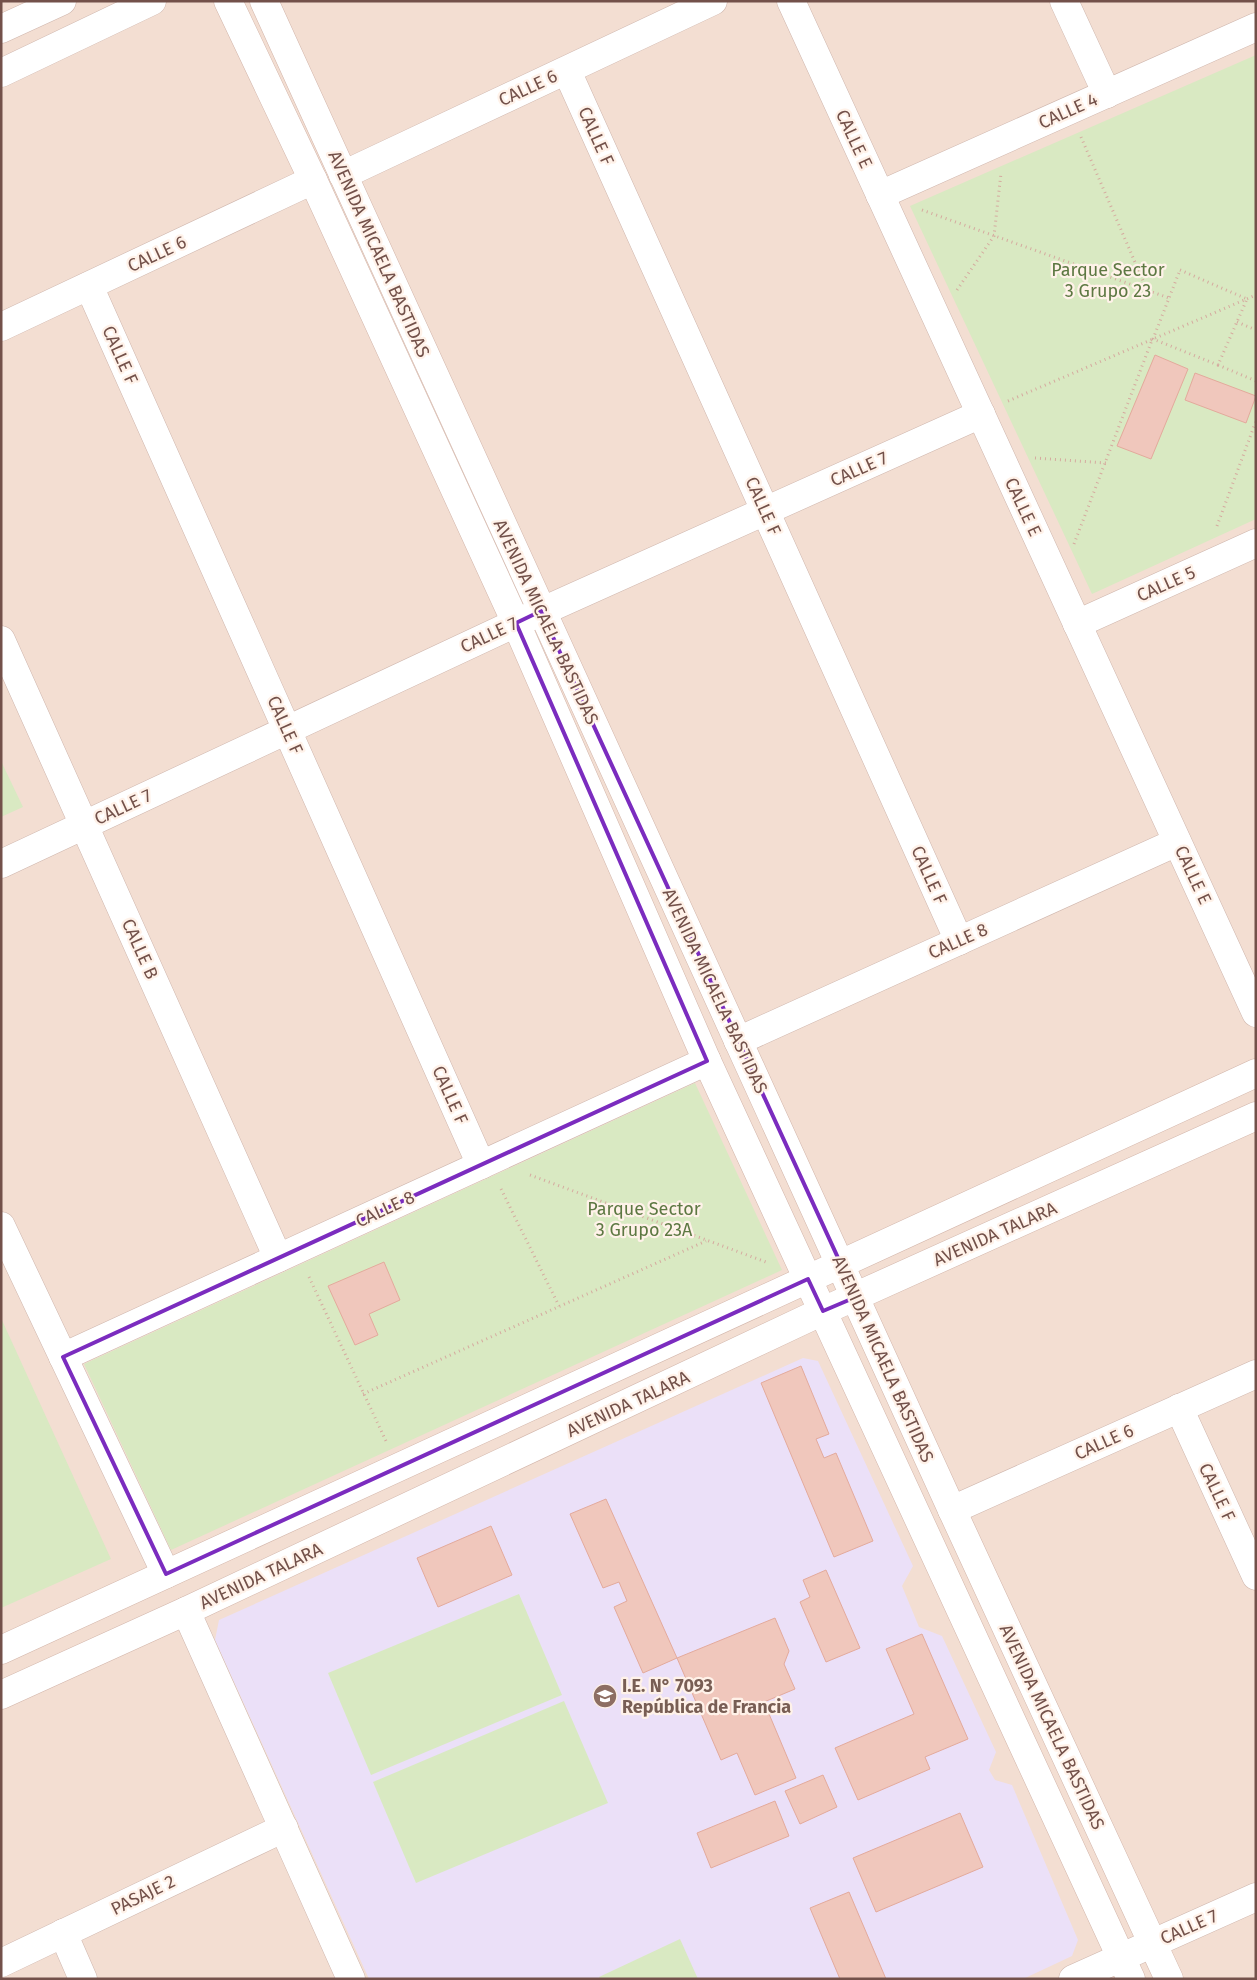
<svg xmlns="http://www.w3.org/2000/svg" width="1257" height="1980" font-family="'Fira Sans',sans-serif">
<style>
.residential{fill:#f3ded2}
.education{fill:#ebe0f8}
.green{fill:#d9e9c2}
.building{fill:#f0c7bc;stroke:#e3aa9c}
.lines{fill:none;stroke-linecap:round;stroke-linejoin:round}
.street-casing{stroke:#cfb6ad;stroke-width:29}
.secondary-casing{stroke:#d2b5aa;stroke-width:29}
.path{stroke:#d5aa9f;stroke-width:3;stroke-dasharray:1 4;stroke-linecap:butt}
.street{stroke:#fff;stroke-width:28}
.secondary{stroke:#fff;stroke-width:28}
.marked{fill:none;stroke:#7b2cbf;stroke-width:4;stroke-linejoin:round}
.labels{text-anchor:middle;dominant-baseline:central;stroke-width:4.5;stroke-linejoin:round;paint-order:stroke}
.street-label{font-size:18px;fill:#73514a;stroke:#fff2e9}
.park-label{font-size:18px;fill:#5d7842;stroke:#fff2e9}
.education-label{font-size:18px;font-weight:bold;fill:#785e54;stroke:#fff2e9;text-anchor:start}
</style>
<rect width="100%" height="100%" fill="#fceee3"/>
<rect class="residential" x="1" y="1" width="1255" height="1978"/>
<polygon class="education" points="803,1358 818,1361 913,1566 902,1586 919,1627 942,1636 996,1752 989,1770 995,1780 1012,1785 1078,1940 1072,1956 1023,1979 369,1979 215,1640 219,1620"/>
<g class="green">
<polygon points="1256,55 1256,519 1092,594 910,206"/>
<polygon points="1,761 23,807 1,817"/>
<polygon points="695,1083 782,1270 171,1550 84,1364"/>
<polygon points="1,1318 111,1559 1,1608"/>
<polygon points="519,1594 562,1695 371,1775 328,1673"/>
<polygon points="564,1701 608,1803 416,1883 373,1782"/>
<polygon points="680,1939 698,1979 600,1979 599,1977"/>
</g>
<g class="building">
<polygon points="1155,355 1188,369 1151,459 1117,446"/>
<polygon points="1195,373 1256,396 1246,423 1185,400"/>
<polygon points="384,1262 400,1300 369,1314 378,1335 355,1345 328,1286"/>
<polygon points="801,1366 829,1434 816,1439 824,1458 836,1453 873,1541 834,1557 761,1383"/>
<polygon points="606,1499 677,1658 643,1673 614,1607 627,1601 619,1582 603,1588 570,1514"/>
<polygon points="491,1526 512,1575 438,1607 417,1558"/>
<polygon points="826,1570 860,1648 826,1662 800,1602 810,1597 803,1580"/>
<polygon points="775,1618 789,1651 784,1664 795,1689 764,1702 796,1778 755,1795 737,1753 721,1760 677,1658"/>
<polygon points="922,1634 968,1739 925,1757 930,1769 858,1800 835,1748 914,1714 886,1649"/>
<polygon points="823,1775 837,1807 800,1824 785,1791"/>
<polygon points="775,1801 789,1836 711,1868 697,1833"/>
<polygon points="960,1813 983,1867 876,1912 853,1858"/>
<polygon points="849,1892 886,1979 840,1979 810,1908"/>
</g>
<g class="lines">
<g class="street-casing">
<g id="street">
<polyline points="791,1 1256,1013"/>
<polyline points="1064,1 1107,94"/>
<polyline points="1,29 62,1"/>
<polyline points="567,71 959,941"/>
<polyline points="1,73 152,1"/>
<polyline points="343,175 713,1"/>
<polyline points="880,195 1256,27"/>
<polyline points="89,286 481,1165"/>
<polyline points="1,327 313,180"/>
<polyline points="1077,624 1256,543"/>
<polyline points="1,640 278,1258"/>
<polyline points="1,864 516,623 981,414"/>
<polyline points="738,1041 1177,842"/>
<polyline points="1,1226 166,1574"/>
<polyline points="63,1357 707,1061"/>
<polyline points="1179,1408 1256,1576"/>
<polyline points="952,1510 1256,1374"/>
<polyline points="186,1611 351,1979"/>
<polyline points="63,1933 83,1979"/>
<polyline points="1,1963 284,1828"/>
<polyline points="1073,1979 1256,1897"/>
</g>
</g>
<g class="secondary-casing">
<g id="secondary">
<polyline points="228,1 313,180 516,623 707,1061 1131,1979"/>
<polyline points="264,1 952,1510 1169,1979"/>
<polyline points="1,1650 1256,1073"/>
<polyline points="1,1695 186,1611 823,1311 1256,1116"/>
</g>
</g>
<g class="path">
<polyline points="1081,137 1147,290"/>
<polyline points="922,210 1169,298"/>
<polygon points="1180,270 1247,299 1218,365 1153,339"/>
<polyline points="957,290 994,236 1001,173"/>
<polyline points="1237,322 1256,330"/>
<polyline points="1218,365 1256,381"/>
<polyline points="1008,401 1256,295"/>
<polyline points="1035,458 1106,463"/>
<polyline points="1217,526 1256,421"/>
<polyline points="1074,544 1152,340"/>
<polyline points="530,1175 766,1262"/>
<polyline points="501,1189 559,1306"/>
<polyline points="309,1277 386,1441"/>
<polyline points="363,1394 706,1241"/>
</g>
<use href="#street" class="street"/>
<use href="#secondary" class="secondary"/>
</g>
<path class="marked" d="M541,611l315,686 -33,14 -15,-32 -642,295 -103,-217 644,-296 -191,-438z"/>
<defs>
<g id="school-disc" transform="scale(1.25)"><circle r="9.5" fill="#8d6e63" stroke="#fff2e9"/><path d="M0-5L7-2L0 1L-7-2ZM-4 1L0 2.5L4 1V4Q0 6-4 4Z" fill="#fff"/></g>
</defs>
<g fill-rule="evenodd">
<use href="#school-disc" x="605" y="1696"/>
</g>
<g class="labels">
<g class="street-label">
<text transform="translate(528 88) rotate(-25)">CALLE 6</text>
<text transform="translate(1068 111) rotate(-24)">CALLE 4</text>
<text transform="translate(596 136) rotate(66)">CALLE F</text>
<text transform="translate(854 139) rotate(65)">CALLE E</text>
<text transform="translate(157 254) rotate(-25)">CALLE 6</text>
<text transform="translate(379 254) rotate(66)">AVENIDA MICAELA BASTIDAS</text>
<text transform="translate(120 355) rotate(66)">CALLE F</text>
<text transform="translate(859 469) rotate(-24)">CALLE 7</text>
<text transform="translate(763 506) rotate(66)">CALLE F</text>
<text transform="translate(1023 507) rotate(65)">CALLE E</text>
<text transform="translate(1166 584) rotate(-24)">CALLE 5</text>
<text transform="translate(546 622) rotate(65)">AVENIDA MICAELA BASTIDAS</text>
<text transform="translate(489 635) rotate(-25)">CALLE 7</text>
<text transform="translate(285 725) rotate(66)">CALLE F</text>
<text transform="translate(123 807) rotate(-25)">CALLE 7</text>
<text transform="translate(929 875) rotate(66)">CALLE F</text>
<text transform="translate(1193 875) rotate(65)">CALLE E</text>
<text transform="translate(958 941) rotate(-24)">CALLE 8</text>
<text transform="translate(140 949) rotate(66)">CALLE B</text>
<text transform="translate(715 991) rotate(65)">AVENIDA MICAELA BASTIDAS</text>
<text transform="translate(450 1095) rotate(66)">CALLE F</text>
<text transform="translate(385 1209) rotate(-25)">CALLE 8</text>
<text transform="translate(995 1234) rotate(-24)">AVENIDA TALARA</text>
<text transform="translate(883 1359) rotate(66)">AVENIDA MICAELA BASTIDAS</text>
<text transform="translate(628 1404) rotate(-25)">AVENIDA TALARA</text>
<text transform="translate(1104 1442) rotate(-24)">CALLE 6</text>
<text transform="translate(1217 1492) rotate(65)">CALLE F</text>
<text transform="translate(261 1576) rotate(-25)">AVENIDA TALARA</text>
<text transform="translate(1052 1727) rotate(65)">AVENIDA MICAELA BASTIDAS</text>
<text transform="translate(143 1895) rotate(-26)">PASAJE 2</text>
<text transform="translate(1189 1927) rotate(-24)">CALLE 7</text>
</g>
<g class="park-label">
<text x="1108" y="270">Parque Sector<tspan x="1108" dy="21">3 Grupo 23</tspan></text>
<text x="644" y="1209">Parque Sector<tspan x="644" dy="21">3 Grupo 23A</tspan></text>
</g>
<g class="education-label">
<text x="622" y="1686">I.E. N° 7093<tspan x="622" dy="21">República de Francia</tspan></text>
</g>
</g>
<rect width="1257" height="1980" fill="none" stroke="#73514a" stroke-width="5"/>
</svg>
